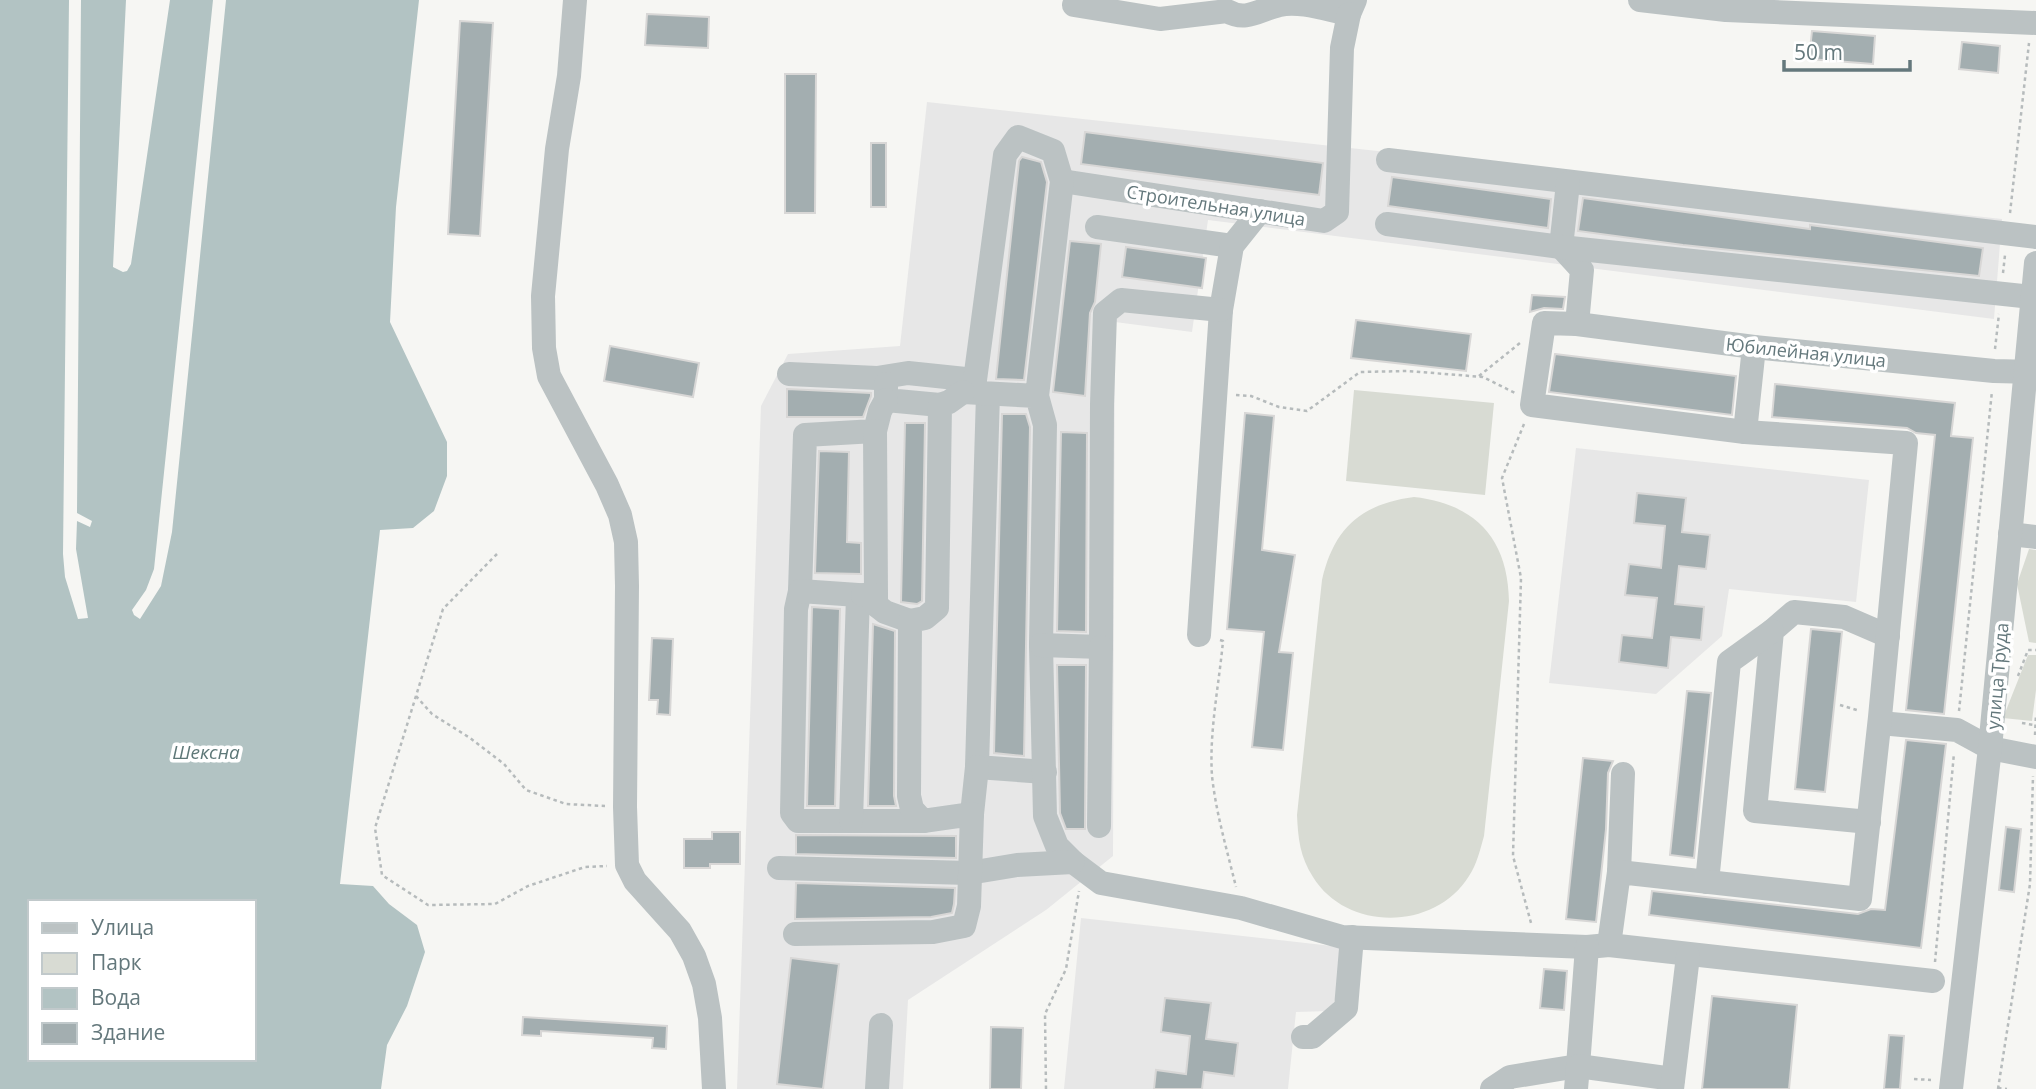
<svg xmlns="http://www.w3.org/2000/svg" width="2036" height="1089" font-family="'Open Sans',sans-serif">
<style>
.built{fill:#e7e7e7}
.green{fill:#d8dbd3}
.water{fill:#b2c3c3;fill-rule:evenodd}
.building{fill:#a3aeb0;stroke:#d8d7d6;stroke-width:2}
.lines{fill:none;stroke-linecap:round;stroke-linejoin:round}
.path{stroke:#b6bbbc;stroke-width:2.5;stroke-dasharray:3.5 3.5;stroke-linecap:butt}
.minor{stroke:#bbc2c3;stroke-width:24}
.labels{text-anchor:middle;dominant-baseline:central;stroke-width:7;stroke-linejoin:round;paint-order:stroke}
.street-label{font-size:18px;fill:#64787c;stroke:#fff}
.water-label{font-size:19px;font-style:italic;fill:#5e7878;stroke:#fff}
</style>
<rect width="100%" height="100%" fill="#f6f6f3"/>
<g class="built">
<polygon points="927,102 2002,219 1994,319 1208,220 1192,332 1115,322 1113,856 1046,910 908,1000 903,1089 737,1089 761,406 788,354 900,346"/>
<polygon points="1576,448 1869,480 1856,602 1729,589 1722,636 1656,694 1549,683"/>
<polygon points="1081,918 1341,947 1338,993 1330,1011 1296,1012 1288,1089 1064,1089"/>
</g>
<g class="green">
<polygon points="1354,390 1494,403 1485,495 1346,481"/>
<path d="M1414,497c62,7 94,42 95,104l-25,235c-4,14 -7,28 -15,40 -34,55 -122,56 -156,1 -13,-20 -15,-39 -16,-62l25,-235c12,-52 39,-76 92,-83z"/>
<polygon points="2029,549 2036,550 2036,643 2029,642 2017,584"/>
<polygon points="2028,655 2036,655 2036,690 2032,721 2003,718"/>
</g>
<path class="water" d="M0,0h69l-6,554 2,23 13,42 10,-1 -12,-69 1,-28 13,6 2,-6 -15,-8 4,-513h45l-13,267 10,5 4,-1 4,-7 39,-264h43l-59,569 -8,21 -14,20 2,5 6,4 21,-33 11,-54 54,-532h193l-23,207 -6,115 57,120v34l-13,35 -21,17 -33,2 -40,354 33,2 16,18 28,21 8,27 -18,54 -20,39 -6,44h-381zM30,902h224v157h-224z"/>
<g class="building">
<polygon points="647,14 709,17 708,48 645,45"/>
<polygon points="460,21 493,23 480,236 448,234"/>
<polygon points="1812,31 1875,36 1873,64 1809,59"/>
<polygon points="1962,42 2000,46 1998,73 1959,69"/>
<polygon points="785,74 816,74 815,213 785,213"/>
<polygon points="1085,132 1323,163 1319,195 1081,164"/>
<rect x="871" y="143" width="15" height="64"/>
<polygon points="1022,157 1041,162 1047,182 1024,380 996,379 1019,161"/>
<polygon points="1392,177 1551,199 1548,228 1388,206"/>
<polygon points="1583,198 1810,229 1810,225 1983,248 1979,276 1683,245 1578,231"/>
<polygon points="1070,241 1101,244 1095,302 1090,313 1085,396 1053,392"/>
<polygon points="1126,247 1206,258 1202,288 1122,277"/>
<polygon points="1532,295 1565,297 1563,309 1544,308 1530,312"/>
<polygon points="1356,320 1471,334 1466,371 1351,358"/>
<polygon points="610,346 699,363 693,397 604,381"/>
<polygon points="1555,354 1736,376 1732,415 1549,392"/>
<polygon points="1775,384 1955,403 1951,436 1973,438 1944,714 1906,710 1935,435 1916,433 1907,428 1772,417"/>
<polygon points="787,389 871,393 871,396 863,417 787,417"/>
<polygon points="1245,413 1274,416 1262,550 1295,555 1279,652 1293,653 1283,750 1252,747 1264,632 1227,629"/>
<polygon points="1002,414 1026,414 1030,427 1024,756 994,753"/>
<polygon points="905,423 925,423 922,601 917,604 901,602"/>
<polygon points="1061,432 1087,433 1086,632 1057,631"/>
<polygon points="819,451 849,452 847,542 861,543 861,574 815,573"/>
<polygon points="1637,493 1686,498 1682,532 1710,535 1706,569 1679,566 1675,604 1704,607 1701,640 1671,637 1668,668 1619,662 1622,635 1652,638 1657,598 1625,595 1629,564 1661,568 1665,526 1634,523"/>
<polygon points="812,607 840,609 835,806 807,806"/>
<polygon points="873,624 895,631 894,796 896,806 868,806"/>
<polygon points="1811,629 1842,632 1825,792 1795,789"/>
<polygon points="652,638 673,639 670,715 657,714 658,700 649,700"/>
<polygon points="1057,665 1086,665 1085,829 1066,829 1060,813"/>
<polygon points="1687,691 1711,693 1694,858 1670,855"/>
<polygon points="1906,740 1946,744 1921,948 1649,915 1652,891 1858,914 1871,909 1885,910"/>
<polygon points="1583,758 1613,761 1608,773 1606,829 1596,922 1566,919"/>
<polygon points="2006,827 2021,829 2014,892 1999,890"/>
<polygon points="712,832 740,832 740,864 710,864 710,868 684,868 684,839 712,839"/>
<polygon points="796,835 956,836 956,858 796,854"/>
<polygon points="796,883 955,888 954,904 952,913 931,917 795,919"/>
<polygon points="791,958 839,964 823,1089 777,1084"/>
<polygon points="1544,969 1567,971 1564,1010 1540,1008"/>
<polygon points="1712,996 1797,1005 1789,1089 1702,1089"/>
<polygon points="1165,998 1211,1003 1206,1039 1238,1043 1234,1076 1204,1072 1202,1089 1154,1089 1156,1070 1186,1074 1190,1036 1161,1032"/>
<polygon points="523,1017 667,1026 666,1049 652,1048 653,1038 541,1031 541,1036 522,1035"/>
<polygon points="991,1027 1023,1028 1021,1089 990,1089"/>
<polygon points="1889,1035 1904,1036 1900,1089 1884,1089"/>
</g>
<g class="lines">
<g class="path">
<polyline points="2010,213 2029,43"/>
<polyline points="2003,273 2005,255"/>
<polyline points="1995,349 1999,314"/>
<polyline points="1479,376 1520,343"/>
<polyline points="1236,395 1251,396 1279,407 1307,411 1360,372 1408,371 1483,377 1515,393"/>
<polyline points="1524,424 1502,478 1521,578 1513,856 1531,923"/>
<polyline points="497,554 443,609 375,828 382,875 428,905 495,904 528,886 585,867 607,866"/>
<path d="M1220,640l3,1c-4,44 -14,91 -11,135 4,37 15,74 24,111"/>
<polyline points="2018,676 2028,650 2036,650"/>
<polyline points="416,696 432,714 470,738 504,764 526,790 566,804 605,806"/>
<polyline points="1840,705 1860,711"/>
<polyline points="1959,711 1992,391"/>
<polyline points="2022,723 2034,725"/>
<polyline points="2035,735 2036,714"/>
<polyline points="1935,962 1954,753"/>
<polyline points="1914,1079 1931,1080"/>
<polyline points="1998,1088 2007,1089"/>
<polyline points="1046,1089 1045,1014 1066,969 1079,891"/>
<polyline points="1998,1089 2030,884 2033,776"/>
</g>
<g class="minor">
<polyline points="575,0 569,76 557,149 543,296 544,348 549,376 607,485 620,515 626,542 627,586 625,807 627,865 635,881 680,931 694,956 704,984 710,1018 714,1089"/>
<polyline points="1640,0 1726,10 2036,23"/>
<path d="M1074,5l86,14 67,-8c19,11 32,-1 52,-6 21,-5 49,5 70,9l6,-14"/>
<polyline points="1388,160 2036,237"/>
<polyline points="1062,181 1324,221 1337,212 1342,48 1349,14"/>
<polyline points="1568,183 1561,247 1582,270 1577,324"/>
<polyline points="1387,224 1561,247 2032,297"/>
<polyline points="1097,227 1232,246"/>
<polyline points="789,374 877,378 908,373 975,380"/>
<polyline points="886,384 886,400 940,405"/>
<polyline points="988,394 977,767 1045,772"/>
<polyline points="1037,396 963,392 975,380 1005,155 1018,137 1053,151 1062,181 1037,396 1045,425 1041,645 1045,816 1057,846 1073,862 1101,883 1241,908 1342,937 1587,947 1609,945"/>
<polyline points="886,400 880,411 875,431 805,435 800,591 796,609 792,813 798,821 923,821"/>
<polyline points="875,431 876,595"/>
<polyline points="1745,432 1754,347"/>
<polyline points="2010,534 2036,537"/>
<polyline points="800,591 858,595 851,821"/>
<polyline points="863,595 876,595 876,605 885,612 910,621"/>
<polyline points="1199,635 1221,310 1232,246 1260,211"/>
<polyline points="1041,645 1101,647 1102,404 1105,313 1121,300 1221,310"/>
<polyline points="1880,723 1957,730 1990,748 2036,757"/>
<polyline points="972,814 977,767"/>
<polyline points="1869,822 1755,811 1772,631 1794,612 1844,617 1888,636"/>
<polyline points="1099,826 1101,647"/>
<polyline points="779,868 969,873 1017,865 1073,862"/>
<polyline points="1619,872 1623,774"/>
<polyline points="1707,882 1729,662 1772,631"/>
<polyline points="795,934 933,932 964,926 969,906 972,814 923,821 912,809 909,796 910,621 925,618 937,608 940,405 949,402 963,392"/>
<polyline points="1933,981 1609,945 1619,872 1860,899 1880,717 1906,443 1745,432 1532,405 1544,323 1577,324 1754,347 1994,371 2036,372"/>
<polyline points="1303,1037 1312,1037 1346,1008 1352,937"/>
<polyline points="877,1089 881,1025"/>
<polyline points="1492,1089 1510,1077 1578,1066 1587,947"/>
<polyline points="1576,1089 1578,1066 1673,1079"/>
<polyline points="1672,1089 1688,956"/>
<polyline points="1951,1089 1990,748 2036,263"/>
</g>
</g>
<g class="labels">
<g class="street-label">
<text transform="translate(1216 205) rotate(9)">Строительная улица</text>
<text transform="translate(1806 352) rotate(6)">Юбилейная улица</text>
<text transform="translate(1997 676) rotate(-85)">улица Труда</text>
</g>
<g class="water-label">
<text x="206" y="752">Шексна</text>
</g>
</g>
<rect x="28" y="900" width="228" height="161" fill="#ffffff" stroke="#c1c9cb" stroke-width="2"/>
<rect x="42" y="923" width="35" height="10" fill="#bbc2c3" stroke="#c1c9cb" stroke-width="2"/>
<text x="91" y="935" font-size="21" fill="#64787c">Улица</text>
<rect x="42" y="953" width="35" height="21" fill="#d8dbd3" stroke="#c1c9cb" stroke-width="2"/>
<text x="91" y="970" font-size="21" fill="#64787c">Парк</text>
<rect x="42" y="988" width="35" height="21" fill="#b2c3c3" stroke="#c1c9cb" stroke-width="2"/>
<text x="91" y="1005" font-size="21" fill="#64787c">Вода</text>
<rect x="42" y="1023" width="35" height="21" fill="#a3aeb0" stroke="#c1c9cb" stroke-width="2"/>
<text x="91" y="1040" font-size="21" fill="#64787c">Здание</text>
<path d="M1784 60v10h126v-10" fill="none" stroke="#64787c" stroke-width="3.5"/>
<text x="1794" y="60" font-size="21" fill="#64787c" stroke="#ffffff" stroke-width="5" paint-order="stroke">50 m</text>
</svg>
